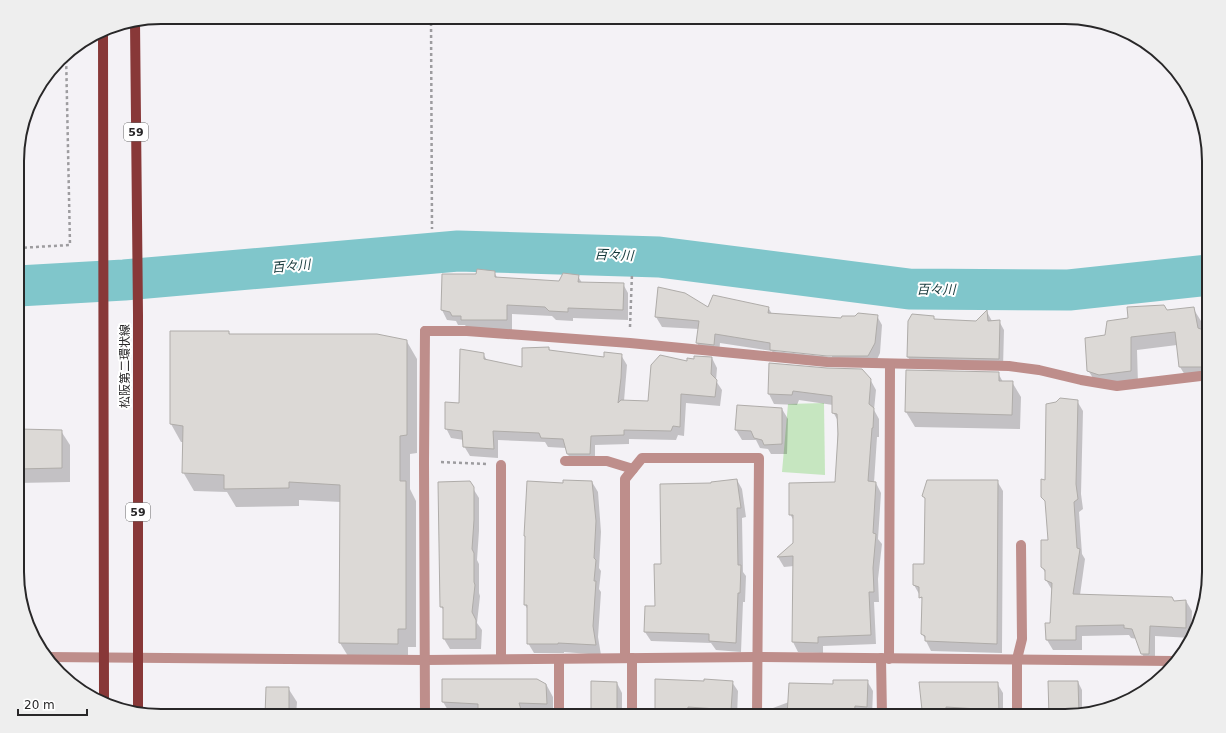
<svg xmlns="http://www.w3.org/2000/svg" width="1226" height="733" font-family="'DejaVu Sans','Noto Sans JP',sans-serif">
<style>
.green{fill:#c6e6c0}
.shadow{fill:#0003;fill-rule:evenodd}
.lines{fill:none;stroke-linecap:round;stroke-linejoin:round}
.river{stroke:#80c6cb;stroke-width:41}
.building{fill:#dcd9d6;stroke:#afaca9}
.path{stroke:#9d9c9f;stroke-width:2.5;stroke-dasharray:3 3;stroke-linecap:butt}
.service{stroke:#be8e8b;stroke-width:10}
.minor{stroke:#be8e8b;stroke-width:10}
.primary{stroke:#883838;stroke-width:10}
.labels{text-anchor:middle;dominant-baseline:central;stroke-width:4;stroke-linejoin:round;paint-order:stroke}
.shield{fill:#fff;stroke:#686868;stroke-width:1}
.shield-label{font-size:11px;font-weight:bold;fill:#282728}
.street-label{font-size:12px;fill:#282728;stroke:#fff}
.water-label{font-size:13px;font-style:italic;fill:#16393b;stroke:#fff}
.rim{fill:none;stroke:#282728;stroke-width:2}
</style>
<rect width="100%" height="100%" fill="#f4f2f6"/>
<polygon class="green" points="824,403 825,475 782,472 788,404"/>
<g class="shadow">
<polygon points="494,272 498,279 560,282 578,276 582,283 623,284 628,293 628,320 573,318 573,321 556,320 552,316 512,314 512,330 468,329 465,325 458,325 456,321 447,320 442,310 477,275"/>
<path d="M658,288l51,21 59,-2 4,7 70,5 35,-3 5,9 -2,28 -6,13 -98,-7 -4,-8 -52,-8 -1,11 -17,-2 -5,-9 2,-14 -37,-2 -6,-10zM774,349l58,6v2l-58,-6z"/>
<polygon points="1193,308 1201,321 1203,331 1205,332 1209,338 1209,380 1188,380 1180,367 1177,345 1137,350 1138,384 1096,383 1088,370 1106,336 1129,319 1167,311"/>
<polygon points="987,312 992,321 999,321 1004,330 1003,368 913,366 908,357 933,317 935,320 976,322"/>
<polygon points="229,332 230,335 406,340 417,359 417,453 410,454 410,489 416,501 416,647 408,647 408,662 351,661 340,643 341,502 299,500 299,506 236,507 227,492 194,491 183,472 184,442 181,442 171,424"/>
<polygon points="18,333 22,339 21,367 18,367"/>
<polygon points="549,348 550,351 604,358 621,355 627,365 624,401 649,402 687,362 712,358 717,368 716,381 722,390 720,406 686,403 684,436 678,435 676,440 629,439 629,444 595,445 595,464 573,463 567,453 566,448 548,447 545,442 498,440 498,458 470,456 464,446 464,440 451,438 446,428 460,404 483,354 487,360 523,368"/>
<polygon points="998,373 1003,382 1012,382 1021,397 1020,429 915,427 906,412"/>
<polygon points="870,379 876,390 874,410 879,419 879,437 877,437 874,483 876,483 881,493 878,539 882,544 878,579 879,602 874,602 876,644 823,646 823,653 798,652 793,642 794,566 784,567 778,557 794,543 794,521 790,514 836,483 838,421 833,412 833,405 799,400 797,405 774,404 769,394"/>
<polygon points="1077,401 1083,411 1081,494 1083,509 1079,512 1082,554 1085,559 1080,595 1173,602 1186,601 1192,611 1191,638 1155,636 1155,664 1148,664 1142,654 1137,639 1131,638 1129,635 1082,636 1082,650 1053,650 1047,640 1046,624 1051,623 1052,590 1046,580 1046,574 1042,567 1049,541 1046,503 1042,497 1046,481"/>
<polygon points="782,409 788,419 787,454 771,454 768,449 760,448 756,440 742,440 736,430"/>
<polygon points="18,430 61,431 70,445 70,482 18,483"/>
<polygon points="737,480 742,489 746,517 742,518 743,572 746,576 745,602 743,602 741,652 716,650 711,643 651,641 645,632 656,607 662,565 712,484"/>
<polygon points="997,481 1003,491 1002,653 931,651 922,633 923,601 914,585 925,565 926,500 923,496"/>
<polygon points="469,482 479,498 479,531 477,560 479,564 479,593 480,596 477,623 482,630 481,649 450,649 444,639 444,610 441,607"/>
<polygon points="592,482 598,492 601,532 599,568 601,571 599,589 601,592 598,637 601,655 564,652 564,653 534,653 528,643 528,610 525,605 526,538 525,535 564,484"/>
<polygon points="443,680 546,684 553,697 553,716 451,715 443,702"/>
<polygon points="867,681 873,691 872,716 764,716 765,711 834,685"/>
<polygon points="732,682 738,691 737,716 656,716"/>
<polygon points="1078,682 1082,690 1082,713 1074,716 1048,716 1048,712 1050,712"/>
<polygon points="617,683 622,693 622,716 593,716 592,714"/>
<polygon points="997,683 1003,693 1003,716 927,716 923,710"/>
<polygon points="288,688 297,702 296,716 267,716"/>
</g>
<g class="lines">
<polyline class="river" points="18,286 124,280 458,251 659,257 909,289 1069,290 1209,275"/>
</g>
<g class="building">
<polygon points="477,269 495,271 495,277 559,281 563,273 579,275 578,282 624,283 623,310 568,308 568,312 549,311 545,307 507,305 507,320 461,320 461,316 452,316 450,312 441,310 442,274 476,274"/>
<polygon points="658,287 685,293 708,307 713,295 769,307 768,313 841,318 842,316 855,316 858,313 878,315 875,343 868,356 827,356 770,350 770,343 715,334 714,345 696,343 699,321 655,317"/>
<polygon points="1164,305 1167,310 1194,307 1198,328 1206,331 1205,367 1179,367 1175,332 1131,337 1131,371 1099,375 1087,371 1085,338 1105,335 1107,321 1128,318 1127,307"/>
<polygon points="987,310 988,321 1000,320 999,359 907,357 908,321 912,314 934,316 934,319 976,321"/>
<polygon points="170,331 229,331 229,334 377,334 407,340 407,435 400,436 400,481 406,481 406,629 398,629 398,644 339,643 340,485 289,482 289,488 224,489 224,475 182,473 183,426 170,424"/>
<polygon points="549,347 549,350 604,357 604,352 622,354 621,378 618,403 621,400 648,401 651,365 660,355 687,361 687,358 694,359 694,356 712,357 711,374 717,380 715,397 681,394 680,427 673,426 671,431 624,430 624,435 591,436 590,454 567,454 563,439 541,438 539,433 493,431 494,449 463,447 462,431 445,429 445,402 459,403 460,349 484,353 484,359 522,367 522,348"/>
<polygon points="769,363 827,368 862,369 871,379 869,404 874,408 873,428 872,428 868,481 876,482 873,533 876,534 873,568 874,592 869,592 871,635 818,637 818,643 792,642 793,556 777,557 793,543 793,515 789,515 789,483 835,482 838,434 837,414 832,413 832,396 793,391 792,395 768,394"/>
<polygon points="906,370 999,372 999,381 1013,381 1012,415 905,412"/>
<polygon points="1060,398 1078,400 1076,484 1078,499 1074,502 1077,548 1080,549 1073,594 1172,597 1174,601 1186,600 1186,628 1150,626 1149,654 1141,654 1132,629 1124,628 1124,625 1076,626 1076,640 1046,640 1045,623 1050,623 1052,583 1045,580 1045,570 1041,567 1041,540 1048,540 1045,501 1041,497 1041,479 1045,480 1046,404 1056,402"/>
<polygon points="737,405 782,408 782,444 764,445 762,440 754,438 751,431 735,430"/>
<polygon points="18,429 62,430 62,468 18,469"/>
<polygon points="737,479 741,508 737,508 738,565 741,565 740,593 738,593 736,643 709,641 709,634 644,632 645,606 655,606 654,564 661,564 660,484 711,483 711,482"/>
<polygon points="563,480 592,481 596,521 594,558 596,560 594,581 596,581 593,626 596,645 558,643 558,644 527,644 527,605 524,605 525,536 524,536 527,481 563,483"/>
<polygon points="927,480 998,480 997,644 925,641 925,636 921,634 922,597 919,598 919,587 913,585 913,564 924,564 925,498 922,496"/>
<polygon points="470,481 474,487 474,520 472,549 474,553 474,582 475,585 472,612 476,620 476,639 443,639 443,607 440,607 438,482"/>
<polygon points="442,679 537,679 546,684 547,704 519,703 523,716 478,716 478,704 442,702"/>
<polygon points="655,679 704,681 704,679 733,681 731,710 688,707 687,716 655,716"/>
<polygon points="833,680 868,680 867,707 855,706 854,715 811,714 811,716 787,716 789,683 833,684"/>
<polygon points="591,681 617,682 617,715 591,715"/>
<polygon points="1048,681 1078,681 1079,714 1074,716 1049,716"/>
<polygon points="919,682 998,682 999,713 981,712 978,709 946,707 946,713 922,710"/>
<polygon points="266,687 289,687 289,716 265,716"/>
</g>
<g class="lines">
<g class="path">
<polyline points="431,17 432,229"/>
<polyline points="18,248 70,245 66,53"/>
<polyline points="630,327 632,274"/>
<polyline points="441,462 486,464"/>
</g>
<polyline class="service" points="425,331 467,331 630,343 827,362 1009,366 1039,370 1081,380 1117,386 1209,375"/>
<g class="minor">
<polyline points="565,461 607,461 633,469"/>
<polyline points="47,657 425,660 757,657 1173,661"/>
<polyline points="625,658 625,479 642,458 759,458 757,716"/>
<polyline points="881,658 882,716"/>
<polyline points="501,659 501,465"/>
<polyline points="889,659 890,364"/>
<polyline points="425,716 424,462 425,331"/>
<polyline points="559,716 559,659"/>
<polyline points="632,716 632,658"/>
<polyline points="1017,716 1017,659 1022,639 1021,545"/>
</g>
<g class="primary">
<polyline points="135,22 138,315 138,710"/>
<polyline points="103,30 104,701"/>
</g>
</g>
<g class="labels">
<g class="shield">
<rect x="124" y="123" width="24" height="18" rx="3"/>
<rect x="126" y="503" width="24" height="18" rx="3"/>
</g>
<g class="shield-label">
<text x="136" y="132">59</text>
<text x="138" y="512">59</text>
</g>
<g class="street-label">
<text transform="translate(125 366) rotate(-90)">松阪第二環状線</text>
</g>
<g class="water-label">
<text transform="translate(614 255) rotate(2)">百々川</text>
<text transform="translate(291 266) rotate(-5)">百々川</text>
<text x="936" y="289">百々川</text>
</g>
</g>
<path d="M0 0H1226V733H0ZM161 24H1065A137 137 0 0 1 1202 161V572A137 137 0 0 1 1065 709H161A137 137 0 0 1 24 572V161A137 137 0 0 1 161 24Z" fill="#eee" fill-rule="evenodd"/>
<path class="rim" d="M161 24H1065A137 137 0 0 1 1202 161V572A137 137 0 0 1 1065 709H161A137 137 0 0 1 24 572V161A137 137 0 0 1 161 24Z"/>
<path d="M18 709v6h69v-6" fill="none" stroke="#282728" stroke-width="2"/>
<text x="24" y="709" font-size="12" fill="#282728" stroke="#ffffff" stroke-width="3" paint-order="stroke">20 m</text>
</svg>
